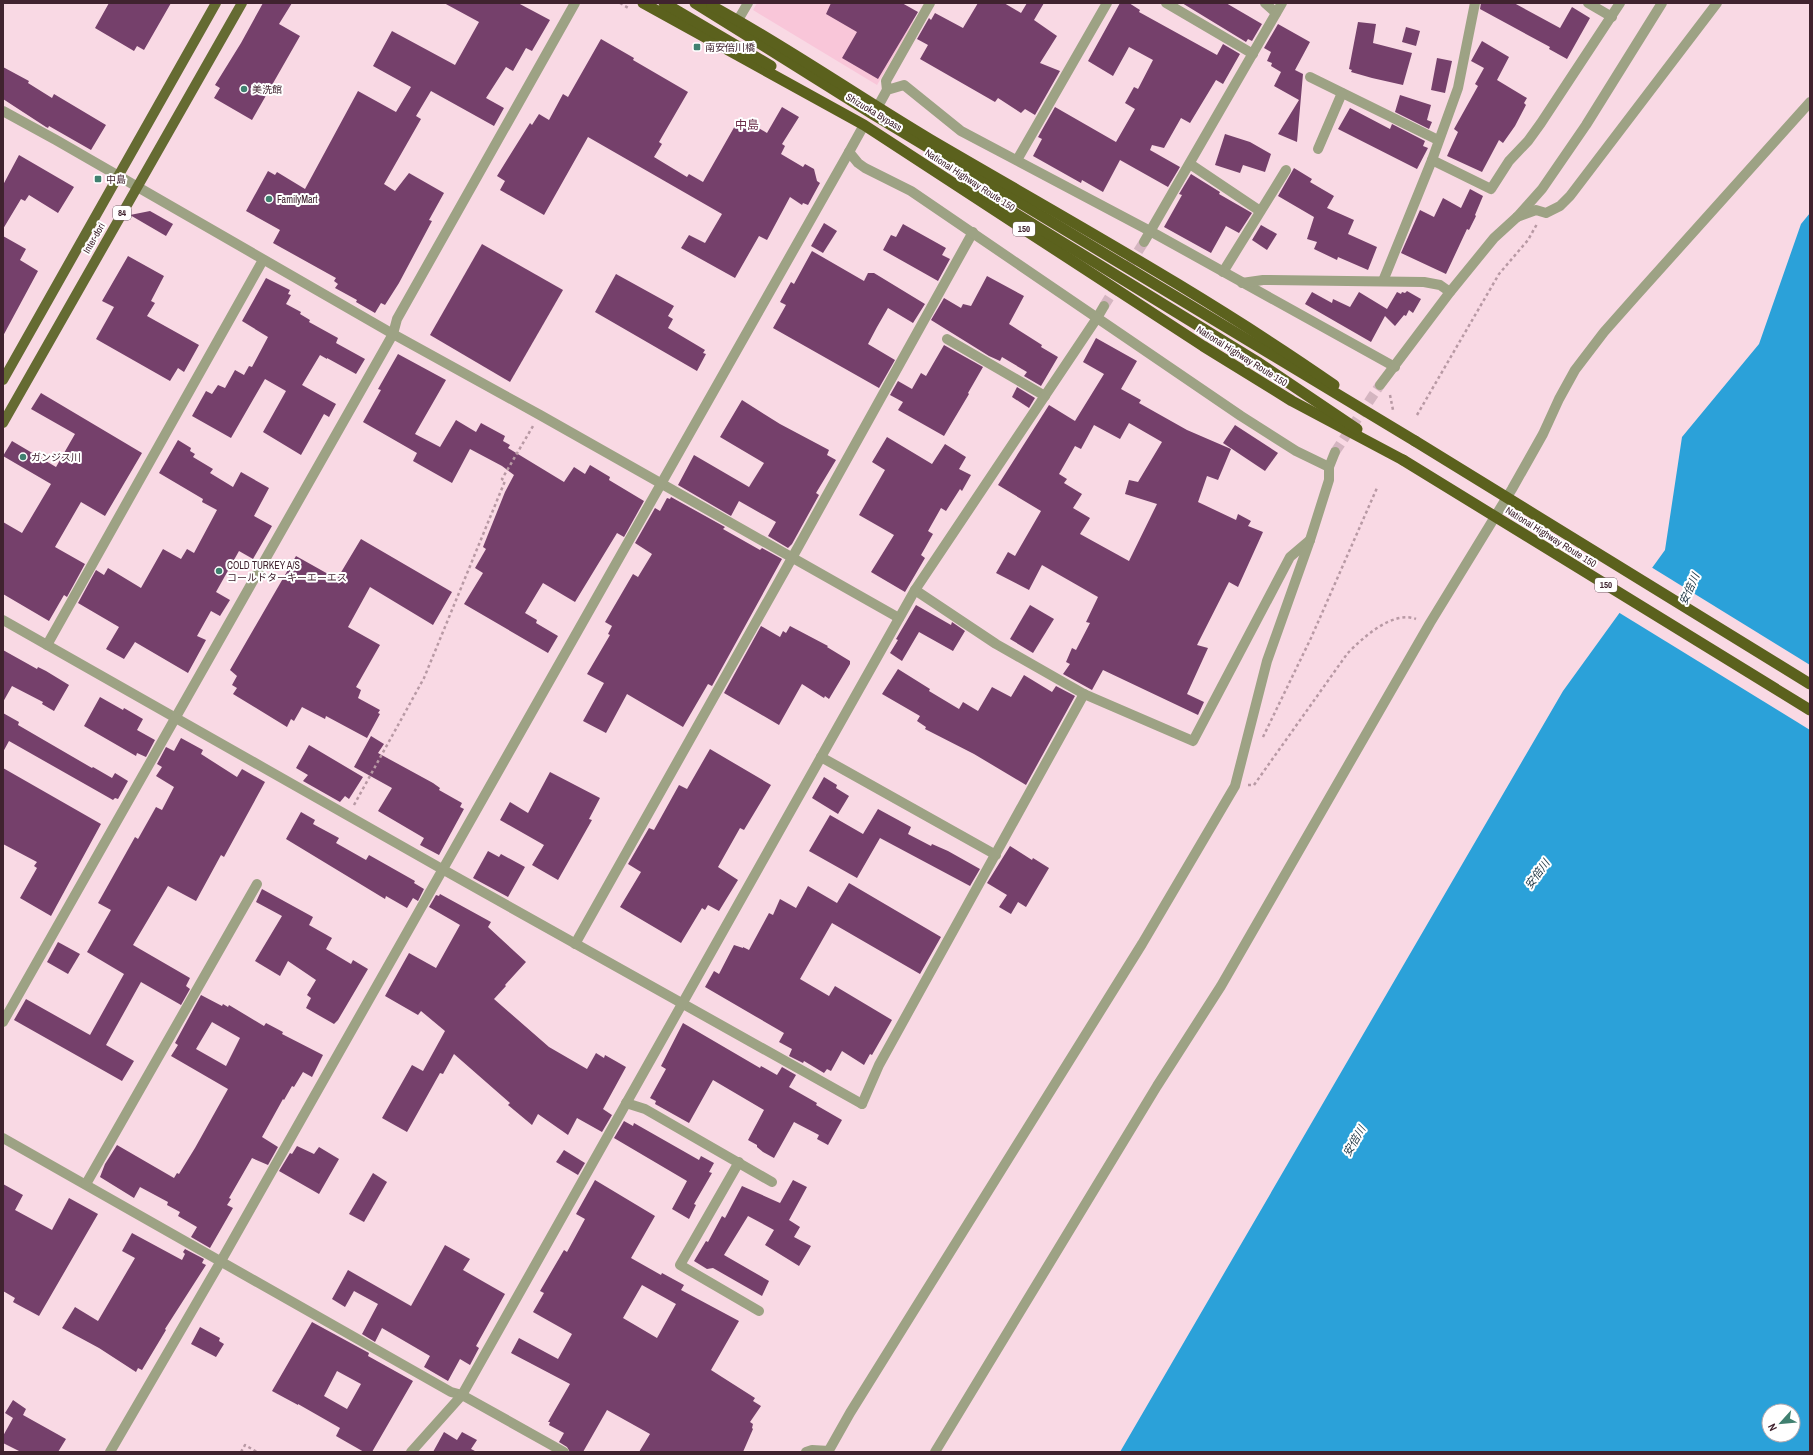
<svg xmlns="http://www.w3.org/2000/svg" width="1813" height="1455" font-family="'Archivo Narrow','Noto Sans JP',sans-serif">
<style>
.built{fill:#f9c6d9}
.water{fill:#2ba1d9;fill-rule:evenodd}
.pier{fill:#f9d9e4}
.building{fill:#75406b;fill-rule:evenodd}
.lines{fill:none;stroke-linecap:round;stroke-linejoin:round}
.minor-tunnel{stroke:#d4b5c0;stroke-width:10;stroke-dasharray:10 5;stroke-linecap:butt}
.path{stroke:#b899a4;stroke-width:2.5;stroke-dasharray:3 3;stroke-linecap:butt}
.service{stroke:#9da284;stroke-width:10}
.minor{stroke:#9da284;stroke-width:10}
.primary{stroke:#656b32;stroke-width:10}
.trunk{stroke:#5b611d;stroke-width:11}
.trunk-bridge{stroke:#5b611d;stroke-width:11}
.poi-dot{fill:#408070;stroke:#fff;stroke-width:1.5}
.labels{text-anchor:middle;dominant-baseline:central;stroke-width:4;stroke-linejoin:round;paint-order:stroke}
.shield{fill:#fff;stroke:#79656d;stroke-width:1}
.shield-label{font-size:9px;font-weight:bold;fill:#40232f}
.poi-label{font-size:10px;fill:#40232f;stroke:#fff;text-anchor:start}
.street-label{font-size:10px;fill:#40232f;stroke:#fff}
.water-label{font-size:11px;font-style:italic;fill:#1f3745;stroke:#fff}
.quarter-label{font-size:12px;fill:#6b2c48;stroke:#fff}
</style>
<rect width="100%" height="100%" fill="#f9d9e4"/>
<polygon class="built" points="757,3 884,3 914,22 877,85 753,10"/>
<path class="water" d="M1810,213v1239h-690l443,-761 102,-141 17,-113 77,-93 42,-120zM1769,1411h24v24h-24z"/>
<polygon class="pier" points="1651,567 1810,665 1810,730 1618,612"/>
<g class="building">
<polygon points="109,3 171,3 144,50 137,46 134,51 95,28"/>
<polygon points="263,3 292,3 279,24 300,36 252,120 214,98 220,88 215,85 241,43"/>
<polygon points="444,3 518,3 550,20 532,51 526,48 513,71 506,67 486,98 504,108 494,126 431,91 416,116 421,119 384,184 395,191 409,173 444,193 429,220 432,221 399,283 385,305 381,303 375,313 356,302 357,300 335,288 338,284 334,281 336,278 273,243 280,230 246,211 268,171 275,175 277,172 305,189 358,91 396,112 411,87 373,66 392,31 455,65 479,22"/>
<polygon points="831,3 902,3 918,12 878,79 842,58 857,32 826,14"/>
<polygon points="978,3 1004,3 1021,13 1027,3 1044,3 1034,20 1057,36 1040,63 1060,71 1035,115 1025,109 1021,113 998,98 995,102 920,59 928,45 917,39 929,18 931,20 935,13 963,28"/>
<polygon points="1120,3 1129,3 1140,10 1139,12 1217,55 1223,44 1240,54 1223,84 1216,80 1190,123 1181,118 1164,148 1152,145 1150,150 1180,167 1168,187 1120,160 1103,192 1082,180 1081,183 1033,156 1042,139 1038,137 1055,107 1116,142 1135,109 1125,103 1134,87 1138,89 1153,60 1129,47 1113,76 1088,61"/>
<polygon points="1182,3 1226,3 1262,24 1252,41 1248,39 1246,42"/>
<polygon points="1481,3 1514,3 1560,28 1572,7 1590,18 1567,59 1549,49 1550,47 1480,9"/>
<polygon points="1358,22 1376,24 1373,43 1412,53 1403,85 1372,78 1351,72 1352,70 1349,69"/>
<polygon points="1278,24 1310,42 1295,70 1303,74 1297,142 1278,134 1299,100 1274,86 1281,72 1271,66 1272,63 1267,61 1271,52 1264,48"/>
<polygon points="1406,27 1420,31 1416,46 1402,42"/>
<polygon points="601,39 634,58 633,60 688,92 659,142 662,144 654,157 687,177 689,174 703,182 740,117 767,133 782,107 799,117 782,144 785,146 781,154 803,167 805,164 814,169 817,181 820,183 808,205 803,203 802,205 790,197 767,240 759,236 735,278 681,248 689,235 705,243 722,214 588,137 544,215 500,190 505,181 497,176 530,123 532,125 539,114 549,120 563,94 568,97"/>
<polygon points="1482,41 1509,57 1497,80 1527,98 1524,103 1526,105 1515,126 1503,143 1499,140 1482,172 1447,156 1458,132 1454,129 1478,86 1475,84 1484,68 1471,61"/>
<polygon points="1437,58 1452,61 1445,93 1431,90"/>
<polygon points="3,67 29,81 28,83 52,98 54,94 106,125 91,150 49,126 48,128 46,127 3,99"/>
<polygon points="1400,95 1431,105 1427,120 1432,122 1429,129 1395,112"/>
<polygon points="1350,108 1390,129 1392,124 1425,141 1423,146 1428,148 1417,169 1338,129"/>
<polygon points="1225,134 1250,142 1271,154 1265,172 1243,165 1240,173 1215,165"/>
<polygon points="19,155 74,187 58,213 29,195 25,201 21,199 3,229 3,185"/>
<polygon points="1294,168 1312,179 1310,182 1334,196 1327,208 1354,220 1348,234 1377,247 1368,270 1338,257 1337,260 1314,249 1317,242 1307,239 1314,217 1278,196"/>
<polygon points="1191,174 1220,192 1219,194 1252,213 1239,233 1226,226 1211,253 1164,227 1182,195 1179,194"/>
<polygon points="1470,189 1483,196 1475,215 1476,216 1469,230 1467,229 1446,274 1401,253 1420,210 1434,217 1443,198 1461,208"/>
<polygon points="150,211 173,224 166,236 130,215"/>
<polygon points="824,223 837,231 823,253 811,246"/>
<polygon points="903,224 946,248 942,255 950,259 938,281 883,250 891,235 896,237"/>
<polygon points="1261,225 1277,234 1267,250 1252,240"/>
<polygon points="3,236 26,249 20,260 38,271 3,336"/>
<polygon points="482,244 563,290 510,382 430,335"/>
<polygon points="812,251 864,281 868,273 874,273 925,304 913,323 888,308 877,327 868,344 895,360 879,388 773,328 786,305 780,302 791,282 794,284"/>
<polygon points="128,256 164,276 151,301 155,303 147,316 199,345 184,372 178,368 170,381 96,339 114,307 102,301"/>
<polygon points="616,274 674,306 668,316 673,319 668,328 705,350 703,353 706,354 697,371 595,312"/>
<polygon points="987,276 1024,296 1009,324 1042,345 1041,347 1058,357 1041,386 1024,376 1027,372 1002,357 1000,361 989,356 931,320 944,298 961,308 963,304 971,306"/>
<polygon points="266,278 290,290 288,294 291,295 286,304 301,312 300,314 310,320 309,322 338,338 336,343 365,359 356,374 327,358 327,359 320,355 302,385 336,404 329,417 324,414 301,455 263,432 286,391 265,379 231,438 192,416 206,391 212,394 218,385 225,388 235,370 244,375 249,366 252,367 268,337 242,321"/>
<polygon points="1407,291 1421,299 1413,313 1409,310 1406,316 1404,315 1395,326 1385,316 1371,342 1305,304 1312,292 1332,303 1333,299 1350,307 1359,292 1387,309 1397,292 1401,294 1402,292 1405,293"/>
<path d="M1096,338l41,23 -16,28 20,11 -2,3 48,27 44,19 -13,31 -11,-4 -9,26 38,18 2,-6 13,7 -3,5 15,6 -25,55 -9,-5 -32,63 11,3 -21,46 17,8 -6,13 -95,-45 -11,20 -29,-16 7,-10 -4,-2 6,-14 4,2 14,-27 -4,-1 12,-25 -56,-32 -13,25 -33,-17 12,-21 7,4 26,-45 -43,-26 51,-80 26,16 29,-47 -21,-12zM1129,423l33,19 -24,40 -9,-2 -4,14 32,10 -28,57 -49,-27 10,-16 -17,-10 9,-14 -18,-11 3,-4 -8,-5 16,-28 6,3 13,-24 26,14z"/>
<polygon points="944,345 983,367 968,393 969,394 944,436 898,410 903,402 890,395 898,381 912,389 921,373 926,376"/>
<polygon points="398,354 446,380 415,434 440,447 456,420 476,432 481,423 505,436 503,441 510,445 508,448 564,482 574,467 585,474 590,465 610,477 609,480 644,501 624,537 617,533 575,602 543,583 525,613 537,620 536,623 558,636 548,653 464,604 483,573 475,568 486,549 483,547 505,492 514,475 502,466 470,449 452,483 413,461 417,453 363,422 381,390 378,389"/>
<polygon points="1017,387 1035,398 1029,408 1012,397"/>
<polygon points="41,393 142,453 105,516 81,502 55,547 85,564 67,597 64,595 49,621 3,594 3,522 22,533 51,484 3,456 12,441 56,467 75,434 31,409"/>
<polygon points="742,400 780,424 829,450 827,455 836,460 816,493 819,495 792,544 788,548 768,536 776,522 739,501 731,516 678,485 694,455 749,487 764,463 720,437"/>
<polygon points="1235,425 1278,453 1265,471 1223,443"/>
<polygon points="887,437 932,464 945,444 966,457 959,469 971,475 962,491 960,489 946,511 941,508 928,531 933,534 921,555 925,558 905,592 871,572 894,535 859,515 885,470 872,462"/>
<polygon points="178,440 191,448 190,451 195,454 193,457 213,469 210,473 233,487 241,472 269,488 254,516 272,526 253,559 239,551 216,592 230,600 220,616 211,611 197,636 206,640 188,673 135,642 124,659 106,649 119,627 78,603 96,570 104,575 108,568 141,588 163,549 181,559 187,549 194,553 217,510 202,502 203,499 159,473"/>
<polygon points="671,497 725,527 723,529 760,550 762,548 782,559 712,686 708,684 683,727 627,694 606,733 583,721 604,683 587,674 610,635 608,634 612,626 605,622 633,574 638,577 652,554 635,543 655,508 660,511 667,498 670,499"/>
<polygon points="361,539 452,592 433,625 370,587 348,627 380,645 356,687 361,690 358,698 380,710 378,713 380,714 367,738 326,716 325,719 302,707 294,721 291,719 287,727 233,694 237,688 232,685 237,676 230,670 296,556 337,579"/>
<polygon points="916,605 951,625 952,622 965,631 953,651 919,632 902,661 890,653 898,640 896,639"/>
<polygon points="1030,605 1054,619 1033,653 1010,639"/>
<polygon points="761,626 780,637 783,631 786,633 790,626 828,646 827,647 850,661 850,664 829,699 825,696 824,698 802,684 779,725 724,693"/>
<polygon points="3,650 37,669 38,667 46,671 69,685 54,711 42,704 43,702 12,686 3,702"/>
<polygon points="898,669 930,689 929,691 959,709 963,702 978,711 992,687 1011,697 1024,675 1052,692 1056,686 1075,696 1026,785 974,754 925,729 926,727 917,721 920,716 882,694"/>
<polygon points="100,697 123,710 124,708 143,719 137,730 155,740 146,757 137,753 136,756 84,726"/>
<polygon points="3,713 19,722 18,725 92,768 93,767 112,778 115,773 128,781 118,799 115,798 113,800 9,741 3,752"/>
<polygon points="371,736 384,744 378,753 433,783 440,788 439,790 462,803 460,807 464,809 439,855 420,845 424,838 378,811 392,788 354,767"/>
<polygon points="181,738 203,750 201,754 237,777 242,769 265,782 224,857 221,855 196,901 168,886 133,945 190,978 186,986 190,989 181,1005 141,982 106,1045 134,1061 122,1081 14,1020 26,999 90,1035 124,974 87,952 111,910 98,903 135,837 138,839 156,807 162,810 174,787 156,776 162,767 157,764 166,747 174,751"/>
<polygon points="309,745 363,777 349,799 345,796 340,802 303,781 308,775 296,768"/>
<polygon points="710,749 771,785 744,830 740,828 718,867 738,880 719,911 708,905 705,910 702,908 681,943 620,907 641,872 628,864 649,828 654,830 679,785 687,789"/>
<polygon points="3,768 101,824 51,916 20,898 37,868 34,866 37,862 3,844"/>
<polygon points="550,772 600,798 589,819 592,820 558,880 532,865 544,845 500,820 510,802 528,813"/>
<polygon points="824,777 837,785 836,788 849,796 838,814 812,798"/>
<polygon points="878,809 911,827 908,834 931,846 932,844 948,851 980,869 970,886 880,838 857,878 809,851 830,815 863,834"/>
<polygon points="301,812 315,820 313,824 339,838 336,843 366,860 369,855 415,881 414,883 424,889 418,901 413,898 407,908 386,896 385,899 286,839"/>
<polygon points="1010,846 1032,860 1033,858 1049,868 1026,907 1018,902 1011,914 999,907 1007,895 987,883"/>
<polygon points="488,851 499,857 501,854 525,867 508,897 473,878"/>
<polygon points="849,883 941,937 920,974 832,923 800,979 829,996 835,986 892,1020 872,1055 870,1054 864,1065 842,1051 831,1071 827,1069 824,1073 804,1061 803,1063 789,1056 792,1049 779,1042 784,1033 705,987 714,971 719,974 734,945 743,948 743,947 749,950 769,913 773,915 780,899 796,908 808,886 837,903"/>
<polygon points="262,889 313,917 309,925 332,938 326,949 351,964 353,960 368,969 338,1020 334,1024 306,1008 311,998 307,995 316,980 288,961 280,976 255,961 282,916 256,902"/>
<polygon points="440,894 491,922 488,927 526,962 505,985 506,986 494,999 549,1047 587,1069 596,1053 604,1058 605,1055 626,1067 603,1109 612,1115 602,1132 577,1118 568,1135 538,1114 532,1125 508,1105 510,1103 454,1054 443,1074 440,1073 407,1132 382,1118 412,1065 423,1071 445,1031 421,1011 418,1015 385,996 409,953 436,968 460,925 429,907 436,895 439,896"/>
<polygon points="58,942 80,954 68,974 47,962"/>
<path d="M201,995l21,11 1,-2 5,3 1,-2 35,21 2,-3 17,9 -1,2 41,21 -11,22 -9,-5 -9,15 -2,-1 -8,14 -1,-1 -21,38 16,10 -10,18 -16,-7 -23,40 2,1 -4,6 6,3 -23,40 -19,-11 6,-10 -19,-11 2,-4 -13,-7 1,-3 -28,-15 -6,11 -34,-21 5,-13 12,-19 57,33 3,-5 2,1 16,-26 33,-59 -57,-33 7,-11 -3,-2zM212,1022l28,16 -14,28 -30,-17z"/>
<polygon points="683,1023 760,1068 761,1066 777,1075 782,1067 796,1075 789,1087 817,1103 816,1105 842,1120 828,1145 817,1139 819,1135 794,1122 774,1158 763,1152 757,1147 757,1145 748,1140 764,1110 713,1080 689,1123 655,1104 656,1101 650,1098 666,1069 661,1066"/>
<polygon points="624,1121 633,1126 634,1123 699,1160 701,1156 714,1163 709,1172 712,1173 694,1204 696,1205 689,1219 672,1209 687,1181 614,1138"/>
<polygon points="297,1146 314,1154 319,1147 339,1159 319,1194 279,1171 290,1153 292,1154"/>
<polygon points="564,1150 585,1163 578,1175 556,1162"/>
<polygon points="373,1173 387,1182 364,1222 349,1214"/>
<path d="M595,1180l60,36 -24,42 30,17 1,-2 22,12 -3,5 58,31 -28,49 44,28 -2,3 8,5 -11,16 3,2 -1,4 1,1 -10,23h-104l11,-18 -43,-24 -24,42h-13l-3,-5 -8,-5 5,-9 -15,-8 1,-3h-2l22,-38 -59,-31 8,-15 39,21 14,-25 -39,-22 11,-19 -4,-2 24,-41 3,2 18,-33 -9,-5zM642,1285l34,19 -19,34 -34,-20z"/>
<polygon points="793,1180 807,1187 789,1220 800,1227 794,1237 811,1246 799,1266 765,1245 774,1230 748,1216 724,1255 769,1281 762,1296 713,1268 707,1269 694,1261 706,1241 708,1242 722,1216 725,1218 742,1186 780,1203"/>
<polygon points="3,1184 23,1195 15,1210 52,1230 69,1198 98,1214 39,1316 13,1302 15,1298 3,1291"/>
<polygon points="132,1233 182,1260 185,1254 183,1252 185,1249 204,1259 202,1263 206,1265 165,1329 166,1330 142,1370 138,1368 136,1372 99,1348 62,1328 75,1307 98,1321 135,1258 122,1251"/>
<polygon points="445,1245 470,1259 463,1270 505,1294 476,1346 479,1348 470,1365 460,1359 448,1381 424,1367 430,1356 382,1328 375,1342 362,1334 378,1304 354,1291 345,1307 332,1299 348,1270 411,1306"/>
<path d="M312,1322l57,31 -1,3 45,25 -41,71h-8l-28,-16 4,-8 -42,-24v1l-26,-14zM337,1371l24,13 -14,25 -23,-13z"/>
<polygon points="200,1327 220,1338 219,1341 224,1344 216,1357 191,1344"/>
<polygon points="13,1400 26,1409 23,1415 66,1439 58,1452 21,1452 3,1443 3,1436 13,1418 5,1413"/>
<polygon points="444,1432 457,1440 462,1432 477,1440 471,1449 477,1452 433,1452"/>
</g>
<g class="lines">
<g class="minor-tunnel">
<polyline points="1130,264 1144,242"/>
<polyline points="1104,306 1119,282"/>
<polyline points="1335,452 1380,385"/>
</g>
<g class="path">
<polyline points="620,3 630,9"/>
<polyline points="1390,395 1393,410"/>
<polyline points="1417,415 1499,274 1528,240 1537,224"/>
<polyline points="1263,737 1311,638 1377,488"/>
<path d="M1248,785h6l93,-131c15,-16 46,-44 69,-35"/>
<polyline points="354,805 424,678 505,481 502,479 533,426"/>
<polyline points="241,1452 245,1445 257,1452"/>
</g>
<g class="service">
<polyline points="1166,3 1253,54"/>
<polyline points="1017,160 1107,3"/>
<polyline points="1190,164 1260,211"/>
<polyline points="1517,217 1536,210 1546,213 1560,206 1570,196 1717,3"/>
<polyline points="1223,272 1286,170"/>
<polyline points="947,339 1045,396"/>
<polyline points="862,1104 879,1065 1084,694"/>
<polyline points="935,1452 1157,1086 1221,986 1430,623 1512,489 1543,434 1559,399 1575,370 1604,332 1635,297 1810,102"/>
</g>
<g class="minor">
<polyline points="1265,3 1276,13"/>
<polyline points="1588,3 1612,17"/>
<polyline points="738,20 748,3"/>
<polyline points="1310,77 1438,140"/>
<polyline points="887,90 886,81 930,3"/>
<polyline points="877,108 887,90 904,85 961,131 1150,231 1395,367"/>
<polyline points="3,111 56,140 393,334 540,415 899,618"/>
<polyline points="1318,149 1342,93"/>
<polyline points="1432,160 1491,189 1509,161 1528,141 1541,123 1620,3"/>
<polyline points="1144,242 1282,3"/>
<polyline points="1383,281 1432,160 1458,88 1475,3"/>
<polyline points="1242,283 1263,280 1424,282 1440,285 1450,292"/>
<polyline points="1380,385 1450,292 1494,238 1517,217 1542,189 1586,125 1662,3"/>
<polyline points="1329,467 1335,452"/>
<polyline points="915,590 996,644 1084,694 1193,741 1290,557 1310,540"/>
<polyline points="3,620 442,869 862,1104"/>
<polyline points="47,645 263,260"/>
<polyline points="821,757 996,855"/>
<polyline points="575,944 792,558 973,232"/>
<polyline points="3,1022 393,334 397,319 575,3"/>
<polyline points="626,1103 645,1109 772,1182"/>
<polyline points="3,1138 451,1392 462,1395 564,1452"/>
<polyline points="739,1162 680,1265 759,1311"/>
<polyline points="86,1184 257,884"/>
<polyline points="110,1452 221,1261 849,152"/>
<polyline points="411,1452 462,1395 915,590 1097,318 1104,306"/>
<polyline points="806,1452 812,1450 829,1451"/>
<polyline points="828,1452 850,1413 1142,944 1235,786 1267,661 1310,540 1329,480 1329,467 1296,451 1241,416 911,191 865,168 858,163 849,152 864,125"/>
</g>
<g class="primary">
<polyline points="3,380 216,3"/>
<polyline points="3,423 242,3"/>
</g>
<g class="trunk">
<polyline points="643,3 864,125 1203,346 1292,401 1403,460"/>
<polyline points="664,3 771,66"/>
<polyline points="695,3 871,113 1415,441"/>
<path d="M712,6c75,41 145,90 219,134 135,79 274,155 403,245"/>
<polyline points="969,185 1259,363 1357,429"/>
</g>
<g class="trunk-bridge">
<polyline points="1415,441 1810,684"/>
<polyline points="1403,460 1810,710"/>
</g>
</g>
<g class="poi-dot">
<rect x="693" y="43" width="8" height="8" rx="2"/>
<circle cx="244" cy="89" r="4"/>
<rect x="94" y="175" width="8" height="8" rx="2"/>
<circle cx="269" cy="199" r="4"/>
<circle cx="23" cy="457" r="4"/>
<circle cx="219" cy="571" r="4"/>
</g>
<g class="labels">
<g class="shield">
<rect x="113" y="206" width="18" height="14" rx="3"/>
<rect x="1013" y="222" width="22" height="14" rx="3"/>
<rect x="1595" y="578" width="22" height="14" rx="3"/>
</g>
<g class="shield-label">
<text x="122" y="213">84</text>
<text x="1024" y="229">150</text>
<text x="1606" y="585">150</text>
</g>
<g class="poi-label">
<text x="705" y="47">南安倍川橋</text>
<text x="252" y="89">美洗館</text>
<text x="106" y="179">中島</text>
<text x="277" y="199">FamilyMart</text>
<text x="31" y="457">ガンジス川</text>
<text x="227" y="565">COLD TURKEY A/S<tspan x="227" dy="12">コールドターキーエーエス</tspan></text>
</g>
<g class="street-label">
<text transform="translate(874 112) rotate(31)">Shizuoka Bypass</text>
<text transform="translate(970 180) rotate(33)">National Highway Route 150</text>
<text transform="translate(94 238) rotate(-60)">Inter-dori</text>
<text transform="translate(1242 356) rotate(32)">National Highway Route 150</text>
<text transform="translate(1551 537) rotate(32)">National Highway Route 150</text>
</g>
<g class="water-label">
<text transform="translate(1689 589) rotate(-66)">安倍川</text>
<text transform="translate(1537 874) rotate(-54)">安倍川</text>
<text transform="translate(1354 1141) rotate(-60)">安倍川</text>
</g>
<g class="quarter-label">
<text x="747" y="125">中島</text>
</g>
</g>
<rect width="1813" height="1455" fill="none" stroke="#40232f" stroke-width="8"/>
<g transform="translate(1781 1423) rotate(243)"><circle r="19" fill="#ffffff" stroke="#b3a7ac"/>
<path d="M0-3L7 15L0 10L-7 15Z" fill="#408070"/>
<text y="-6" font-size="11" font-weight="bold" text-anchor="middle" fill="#40232f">N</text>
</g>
</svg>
